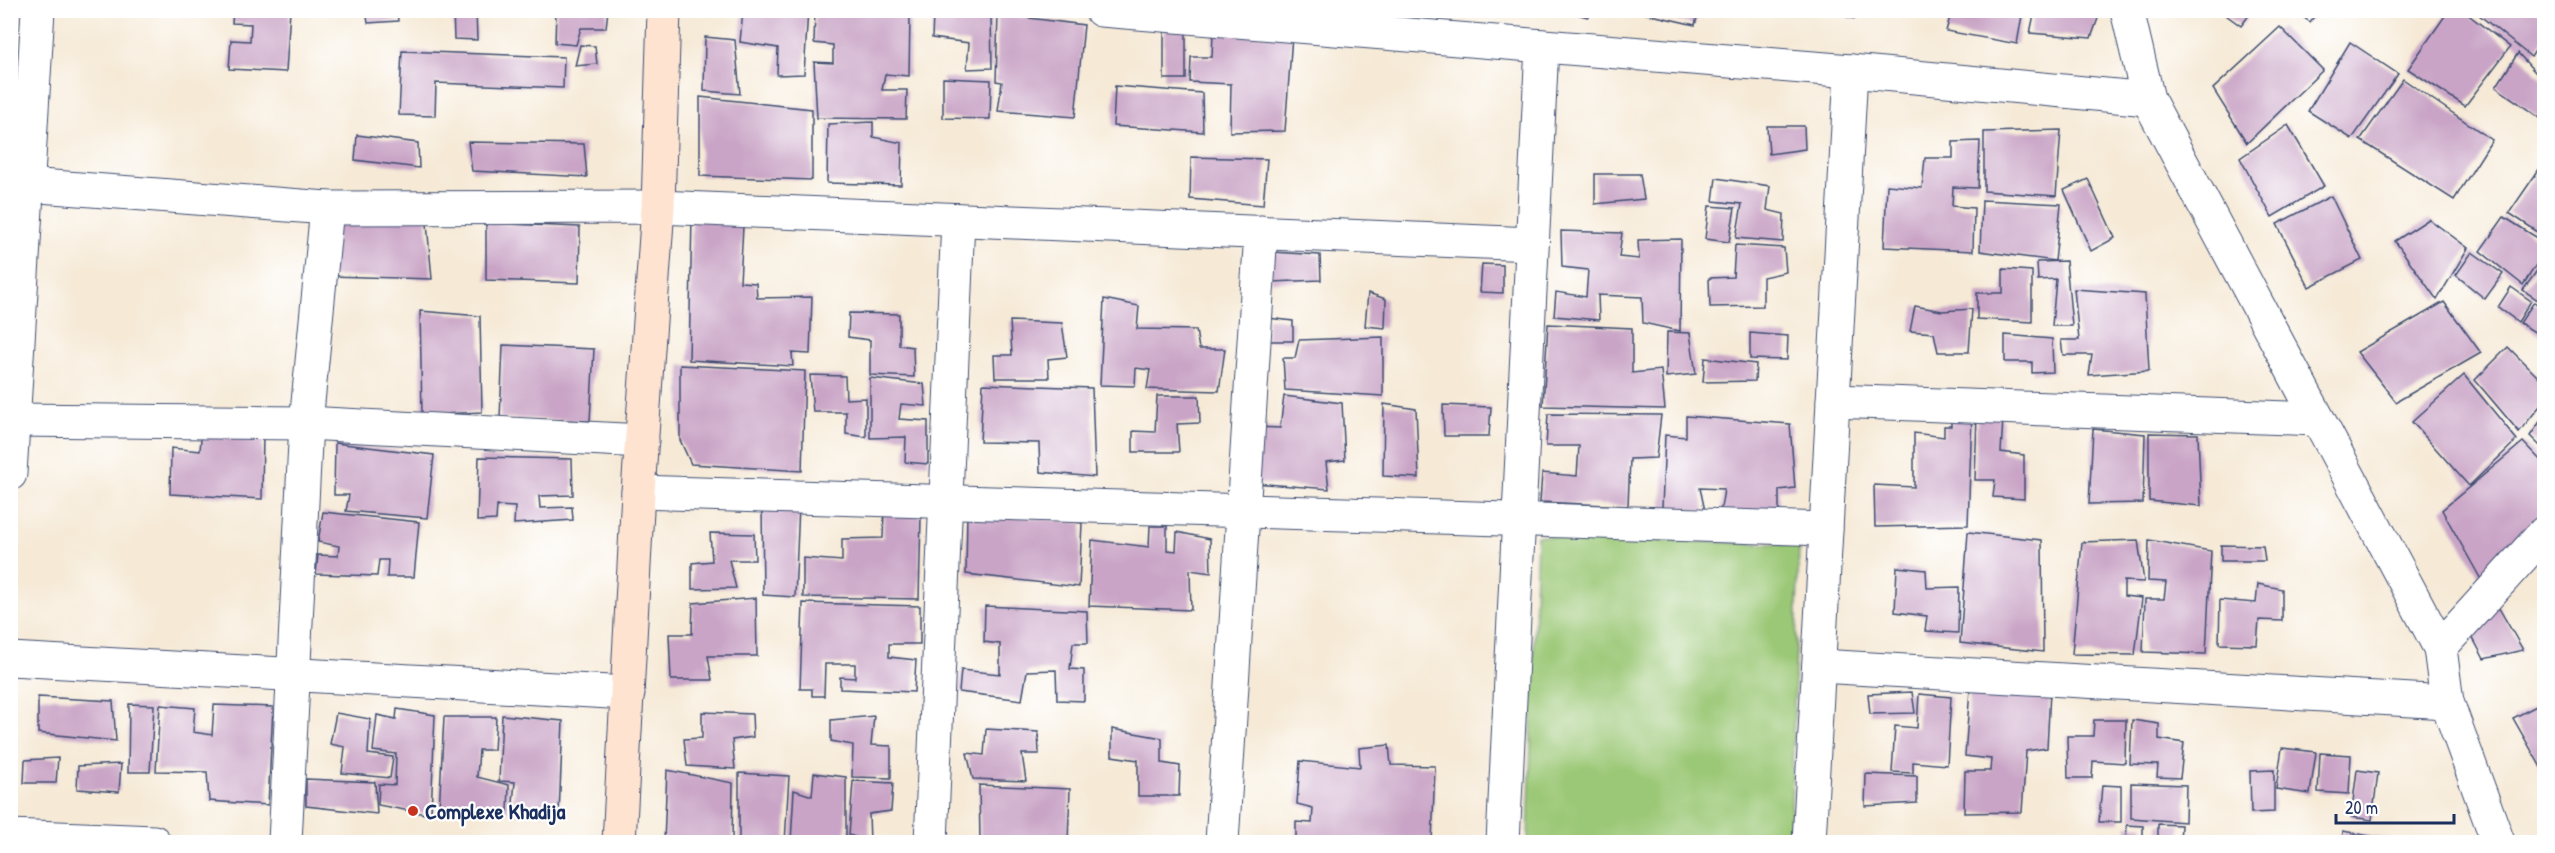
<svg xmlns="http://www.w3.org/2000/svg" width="2555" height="853" font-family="'Patrick Hand',sans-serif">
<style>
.green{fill:#9bc876;stroke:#5b7c6a;stroke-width:1.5}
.building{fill:#c9a4c6}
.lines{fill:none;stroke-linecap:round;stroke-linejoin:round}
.street-casing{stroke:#3c4b70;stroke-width:35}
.secondary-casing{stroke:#3c4b70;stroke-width:35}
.street{stroke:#fff;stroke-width:33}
.secondary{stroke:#fee3d1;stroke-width:33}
.poi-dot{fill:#c8321e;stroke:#fff;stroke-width:2}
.labels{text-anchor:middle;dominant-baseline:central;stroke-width:4.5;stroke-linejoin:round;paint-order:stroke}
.poi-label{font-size:22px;font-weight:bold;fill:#1b2f5e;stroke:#fff;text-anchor:start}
</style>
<rect width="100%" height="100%" fill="#fff"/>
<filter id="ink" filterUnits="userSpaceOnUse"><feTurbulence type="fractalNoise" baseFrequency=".0167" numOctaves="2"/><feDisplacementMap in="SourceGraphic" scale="12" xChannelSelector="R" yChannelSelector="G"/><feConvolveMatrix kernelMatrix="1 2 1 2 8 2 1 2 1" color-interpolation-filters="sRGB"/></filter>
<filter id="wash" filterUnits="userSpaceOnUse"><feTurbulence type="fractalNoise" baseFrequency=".008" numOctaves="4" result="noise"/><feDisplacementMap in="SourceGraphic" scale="24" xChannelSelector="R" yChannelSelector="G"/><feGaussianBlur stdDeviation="1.35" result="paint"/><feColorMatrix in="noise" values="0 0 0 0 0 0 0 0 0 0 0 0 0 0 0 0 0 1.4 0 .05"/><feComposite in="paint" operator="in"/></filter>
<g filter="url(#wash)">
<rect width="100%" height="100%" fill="#f6ead7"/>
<polygon class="green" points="1537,536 1799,545 1790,842 1528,842"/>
<g id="blocks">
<g class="building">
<polygon points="233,10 290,10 286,72 229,69 231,40 250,41 251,24 232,23"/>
<polygon points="366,10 397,10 398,21 368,23"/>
<polygon points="453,10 476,10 477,40 454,39"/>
<polygon points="556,10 608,10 606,28 581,28 576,45 555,43"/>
<polygon points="743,10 808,10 804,74 777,75 778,48 740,42"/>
<polygon points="815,10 850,10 910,15 909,76 885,74 882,90 907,90 906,119 817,118 814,62 833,63 833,45 814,43"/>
<polygon points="1562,10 1590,10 1588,17"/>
<polygon points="1630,10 1699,10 1695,25"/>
<polygon points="1828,10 1856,10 1855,19 1828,11"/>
<polygon points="1952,10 2023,10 2017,44 1946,31"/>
<polygon points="2035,10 2101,10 2091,38 2030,33"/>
<polygon points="2219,10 2253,10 2241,26"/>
<polygon points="2293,10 2319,10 2310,22"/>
<polygon points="2449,10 2462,10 2510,47 2465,106 2408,69"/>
<polygon points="2473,10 2537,10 2544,17 2544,38 2531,57"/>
<polygon points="998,14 1084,25 1075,117 998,111 1002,82 996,81"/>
<polygon points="933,15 991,17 992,68 967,69 969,43 932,38"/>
<polygon points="1164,25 1186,28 1186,79 1164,79"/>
<polygon points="2280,27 2323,70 2247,143 2213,89"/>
<polygon points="1213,32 1292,36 1285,131 1230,132 1231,84 1190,82 1191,57 1212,57"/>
<polygon points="705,37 735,40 740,94 704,91"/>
<polygon points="2350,42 2398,74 2352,139 2308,111"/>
<polygon points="580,45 595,46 597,64 575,66"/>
<polygon points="402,51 564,57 563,88 436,83 435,116 399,115"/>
<polygon points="2518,53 2544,82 2544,121 2496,87"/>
<polygon points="943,78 991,80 990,119 943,118"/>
<polygon points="2403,79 2492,140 2454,200 2360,140"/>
<polygon points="1115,86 1202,93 1203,132 1113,126"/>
<polygon points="700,97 812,109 812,180 700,176"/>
<polygon points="873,122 873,137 902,143 901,185 827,183 828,124"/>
<polygon points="2288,125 2324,186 2272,217 2240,158"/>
<polygon points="1767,126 1804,126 1805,149 1769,154"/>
<polygon points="2061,130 2056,196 1984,191 1984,132"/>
<polygon points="357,135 418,143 419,168 355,160"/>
<polygon points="1980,141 1978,188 1953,187 1952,206 1974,208 1973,251 1884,247 1887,185 1922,188 1925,158 1953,158 1953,142"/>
<polygon points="468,142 584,144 587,177 472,171"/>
<polygon points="1191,157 1267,159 1263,205 1190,199"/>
<polygon points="2542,165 2544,167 2544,236 2509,213"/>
<polygon points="1595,174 1640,174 1644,199 1595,204"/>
<polygon points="1716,178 1770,186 1767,210 1784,214 1783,242 1736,238 1742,204 1713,201"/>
<polygon points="2088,179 2115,238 2091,251 2064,190"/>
<polygon points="2331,196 2362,260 2309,287 2277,224"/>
<polygon points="1982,200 2061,204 2055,261 1980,251"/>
<polygon points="1709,206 1735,208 1729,242 1705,239"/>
<polygon points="426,212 432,279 330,276 331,213"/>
<polygon points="692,217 743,226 740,282 756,283 757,298 812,297 810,354 792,353 793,366 689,360"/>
<polygon points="2504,217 2544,242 2544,253 2523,285 2480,251"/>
<polygon points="2429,219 2468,248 2437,300 2395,241"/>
<polygon points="486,223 580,227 579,283 486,280"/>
<polygon points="1561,231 1622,233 1619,257 1639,259 1638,240 1681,239 1680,331 1643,323 1642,297 1598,295 1599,320 1554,316 1556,292 1586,297 1588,270 1562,267"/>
<polygon points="1735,245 1784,248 1786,272 1763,277 1763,306 1710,307 1709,278 1733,277"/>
<polygon points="1272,252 1320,255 1321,280 1271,282"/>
<polygon points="2472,252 2503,274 2485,299 2456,275"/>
<polygon points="2066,261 2072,326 2052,326 2056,279 2038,280 2037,262"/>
<polygon points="2544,261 2544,304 2523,290"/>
<polygon points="1482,264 1503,265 1503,293 1480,292"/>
<polygon points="2003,269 2032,271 2032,322 1977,319 1977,293 2003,293"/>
<polygon points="2511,287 2531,301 2518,322 2498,307"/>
<polygon points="2074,289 2145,294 2149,371 2089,375 2092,355 2063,355 2061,340 2079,340"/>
<polygon points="1368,293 1386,299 1385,328 1365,326"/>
<polygon points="1104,299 1139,306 1137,329 1196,330 1199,349 1225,349 1219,391 1147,389 1150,370 1136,368 1135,386 1100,385"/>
<polygon points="2444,302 2481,353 2396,402 2357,352"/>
<polygon points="2534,302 2544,309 2544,338 2520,323"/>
<polygon points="1915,306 1942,311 1972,309 1969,352 1938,352 1934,333 1910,331"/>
<polygon points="420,311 480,316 482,412 422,415"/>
<polygon points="849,313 899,314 899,345 913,347 914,377 870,375 870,340 848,337"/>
<polygon points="1268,318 1293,321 1293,341 1266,341"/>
<polygon points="1010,321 1062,323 1067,357 1048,359 1049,378 995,378 994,355 1012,355"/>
<polygon points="1548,324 1632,328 1632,373 1661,370 1665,409 1543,406"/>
<polygon points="1667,332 1690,333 1696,374 1666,377"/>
<polygon points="1750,333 1788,336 1787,360 1750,359"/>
<polygon points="2005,335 2052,339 2053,372 2032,373 2032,362 2005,362"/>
<polygon points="1383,337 1383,396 1285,390 1283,358 1295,358 1299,340"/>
<polygon points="503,345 594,349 590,421 500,418"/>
<polygon points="2508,347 2544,383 2544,401 2519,432 2475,380"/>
<polygon points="1705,358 1756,364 1755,381 1703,382"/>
<polygon points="680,365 805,371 802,471 691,464 680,440"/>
<polygon points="810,375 845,376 846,399 866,398 866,437 846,434 846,412 813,412"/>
<polygon points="2464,375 2517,440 2469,486 2412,422"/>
<polygon points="870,378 924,384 926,406 901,404 899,419 928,421 928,464 905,462 906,437 870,438"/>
<polygon points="983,384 1092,388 1095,477 1040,472 1039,443 980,442"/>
<polygon points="1157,396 1199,396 1200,423 1177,424 1179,452 1133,452 1133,431 1155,432"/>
<polygon points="1284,396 1342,403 1345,460 1326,462 1329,489 1255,483 1257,427 1280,428"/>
<polygon points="1384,404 1416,409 1419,478 1383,476"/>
<polygon points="1443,405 1491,407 1489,436 1444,436"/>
<polygon points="1972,413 1968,525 1875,527 1874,485 1914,487 1914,433 1944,437 1944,426 1951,426 1951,416"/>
<polygon points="1548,414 1661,415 1656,458 1630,459 1628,506 1540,502 1542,473 1577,476 1579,446 1546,446"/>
<polygon points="1977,414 2003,419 2001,452 2024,455 2024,499 1993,497 1995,480 1975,480"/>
<polygon points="1686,416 1790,424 1795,488 1779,490 1779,515 1720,515 1724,489 1700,488 1705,511 1662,508 1665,435 1686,437"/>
<polygon points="2544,416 2544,450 2530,436"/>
<polygon points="202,428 263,433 262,499 170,494 171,448 200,451"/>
<polygon points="2093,429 2145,434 2143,503 2089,504"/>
<polygon points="2149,433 2198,434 2201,506 2149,501"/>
<polygon points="2523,442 2544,464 2544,508 2483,583 2442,510"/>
<polygon points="335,443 434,455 427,518 346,511 349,495 334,495"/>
<polygon points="479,457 572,459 573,495 539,496 540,508 572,507 573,520 514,524 515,507 497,506 496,520 477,521"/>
<polygon points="762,503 799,506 795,597 763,595"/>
<polygon points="967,511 1082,523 1079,587 966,574"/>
<polygon points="323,512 419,522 414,577 387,577 388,560 379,560 377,576 316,574 318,555 338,556 339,546 318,542"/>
<polygon points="884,513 921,515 919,599 803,597 803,558 842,561 842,539 883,538"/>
<polygon points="1150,526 1167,526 1167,550 1176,551 1177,532 1210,539 1211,573 1190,570 1191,610 1089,606 1092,540 1149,547"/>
<polygon points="1968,532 2042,540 2043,652 1960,643"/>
<polygon points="710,533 754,534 755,560 729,560 736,588 692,589 692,563 712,561"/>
<polygon points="2138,540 2144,582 2124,581 2124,596 2142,598 2135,655 2072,654 2082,542"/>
<polygon points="2149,540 2211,551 2206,654 2143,652 2145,599 2164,599 2166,582 2148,581"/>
<polygon points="2221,545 2263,546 2265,561 2221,561"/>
<polygon points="1897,567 1926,570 1927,588 1959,587 1958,633 1925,631 1927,616 1895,612"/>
<polygon points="2258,584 2282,589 2282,621 2259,620 2257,645 2219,644 2220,600 2256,603"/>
<polygon points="756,598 757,656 708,656 712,680 671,680 669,634 692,634 693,603"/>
<polygon points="803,603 920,606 920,644 889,644 889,657 916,660 914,692 840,689 840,677 855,678 855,664 825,664 824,696 812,696 812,689 800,689"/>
<polygon points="2496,603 2523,650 2484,659 2467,627"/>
<polygon points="985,606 1087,611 1088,643 1073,643 1070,669 1084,670 1084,701 1057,700 1056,670 1027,671 1022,700 959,692 961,670 1000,674 1000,644 984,642"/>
<polygon points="1970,689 2050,692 2047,748 2026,751 2022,812 1964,813 1965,771 1990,771 1991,759 1965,756"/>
<polygon points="1912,692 1915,713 1870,714 1868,694"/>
<polygon points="1919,694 1951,697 1947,765 1913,762 1913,773 1892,772 1895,726 1917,728"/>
<polygon points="38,697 113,701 116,741 38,733"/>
<polygon points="2544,702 2544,768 2542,769 2513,718"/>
<polygon points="129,704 154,705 150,772 128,772"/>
<polygon points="160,705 195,708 193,732 212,735 214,705 273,707 268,805 209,801 207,772 156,771"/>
<polygon points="397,709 435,715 431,815 378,805 379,784 395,785 396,754 373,751 377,715 396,719"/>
<polygon points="702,712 752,714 753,737 732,740 735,769 687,766 684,739 702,738"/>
<polygon points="336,713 370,719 368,754 393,757 390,778 342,773 345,747 330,744"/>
<polygon points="502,715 563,721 559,814 512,813 515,782 499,781"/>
<polygon points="874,716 871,745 891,746 891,778 852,777 853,745 831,741 831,720"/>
<polygon points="444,717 496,717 494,750 479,750 477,777 509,785 508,812 439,812"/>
<polygon points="2094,720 2126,720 2125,763 2093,761 2092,778 2068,778 2067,736 2093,736"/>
<polygon points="2132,720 2159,724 2159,739 2184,743 2180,778 2157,777 2158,765 2130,764"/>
<polygon points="986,729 1038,732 1039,754 1022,754 1026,781 973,779 967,753 984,755"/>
<polygon points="1112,729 1162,738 1162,763 1180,766 1179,796 1138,796 1138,760 1112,756"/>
<polygon points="1389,745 1391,765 1435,766 1432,842 1296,841 1296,822 1312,823 1313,808 1297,804 1300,761 1360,767 1359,748"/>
<polygon points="2282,748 2316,752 2310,794 2276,789"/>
<polygon points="2320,753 2351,755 2349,794 2318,792"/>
<polygon points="58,758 56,783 24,783 25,760"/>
<polygon points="121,764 119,792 77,789 78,766"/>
<polygon points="667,770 733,783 732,842 664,842"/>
<polygon points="2274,770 2274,812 2251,813 2250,771"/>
<polygon points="2357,770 2378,773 2372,820 2351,817"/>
<polygon points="739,773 789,776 785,842 739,842"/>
<polygon points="814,773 846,777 846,842 791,842 794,790 812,796"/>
<polygon points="1866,774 1917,776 1917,803 1865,806"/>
<polygon points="306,779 375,782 377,814 306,806"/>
<polygon points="853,781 893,783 891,811 869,814 870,842 849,835"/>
<polygon points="2131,783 2186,785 2185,822 2131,818"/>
<polygon points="979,785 1070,789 1068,842 980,842"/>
<polygon points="2102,785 2121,786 2121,822 2099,822"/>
<polygon points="2158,824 2181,825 2180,842 2126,842 2127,825 2143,826 2143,837 2158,838"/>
<polygon points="2343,831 2397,841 2397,842 2342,842"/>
</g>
</g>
</g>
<g filter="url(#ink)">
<use href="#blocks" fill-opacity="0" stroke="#3c4b70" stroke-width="1.5"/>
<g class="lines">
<g class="street-casing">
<g id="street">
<polyline points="1101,10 1851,71 2148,99"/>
<polyline points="2127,10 2148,99 2440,648 2447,702 2498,842"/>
<polyline points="27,185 327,208 658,207 1532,244"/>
<polyline points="1833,401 2318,419"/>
<polyline points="14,420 306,423 642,441"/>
<polyline points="10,474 38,10"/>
<polyline points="638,492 1826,529"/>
<polyline points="2440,648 2544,533"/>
<polyline points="10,659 628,693"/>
<polyline points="1819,666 2447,702"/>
<polyline points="10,836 154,842"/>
<polyline points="285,842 306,423 327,208"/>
<polyline points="931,842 958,220"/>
<polyline points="1222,842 1261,232"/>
<polyline points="1503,842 1542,46"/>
<polyline points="1809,842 1851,71"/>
</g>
</g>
<g class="secondary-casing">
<polyline id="secondary" points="619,842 638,492 658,207 664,10"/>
</g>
<use href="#street" class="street"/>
<use href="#secondary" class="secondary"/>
</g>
</g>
<circle class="poi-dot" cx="413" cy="811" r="6"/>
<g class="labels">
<g class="poi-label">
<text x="425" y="811">Complexe Khadija</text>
</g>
</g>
<rect width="2555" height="853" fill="none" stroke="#fff" stroke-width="36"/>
<path d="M2336 814v9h118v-9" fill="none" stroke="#1b2f5e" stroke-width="3"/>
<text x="2345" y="814" font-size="18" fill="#1b2f5e" stroke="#ffffff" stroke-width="4.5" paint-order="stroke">20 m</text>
</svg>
